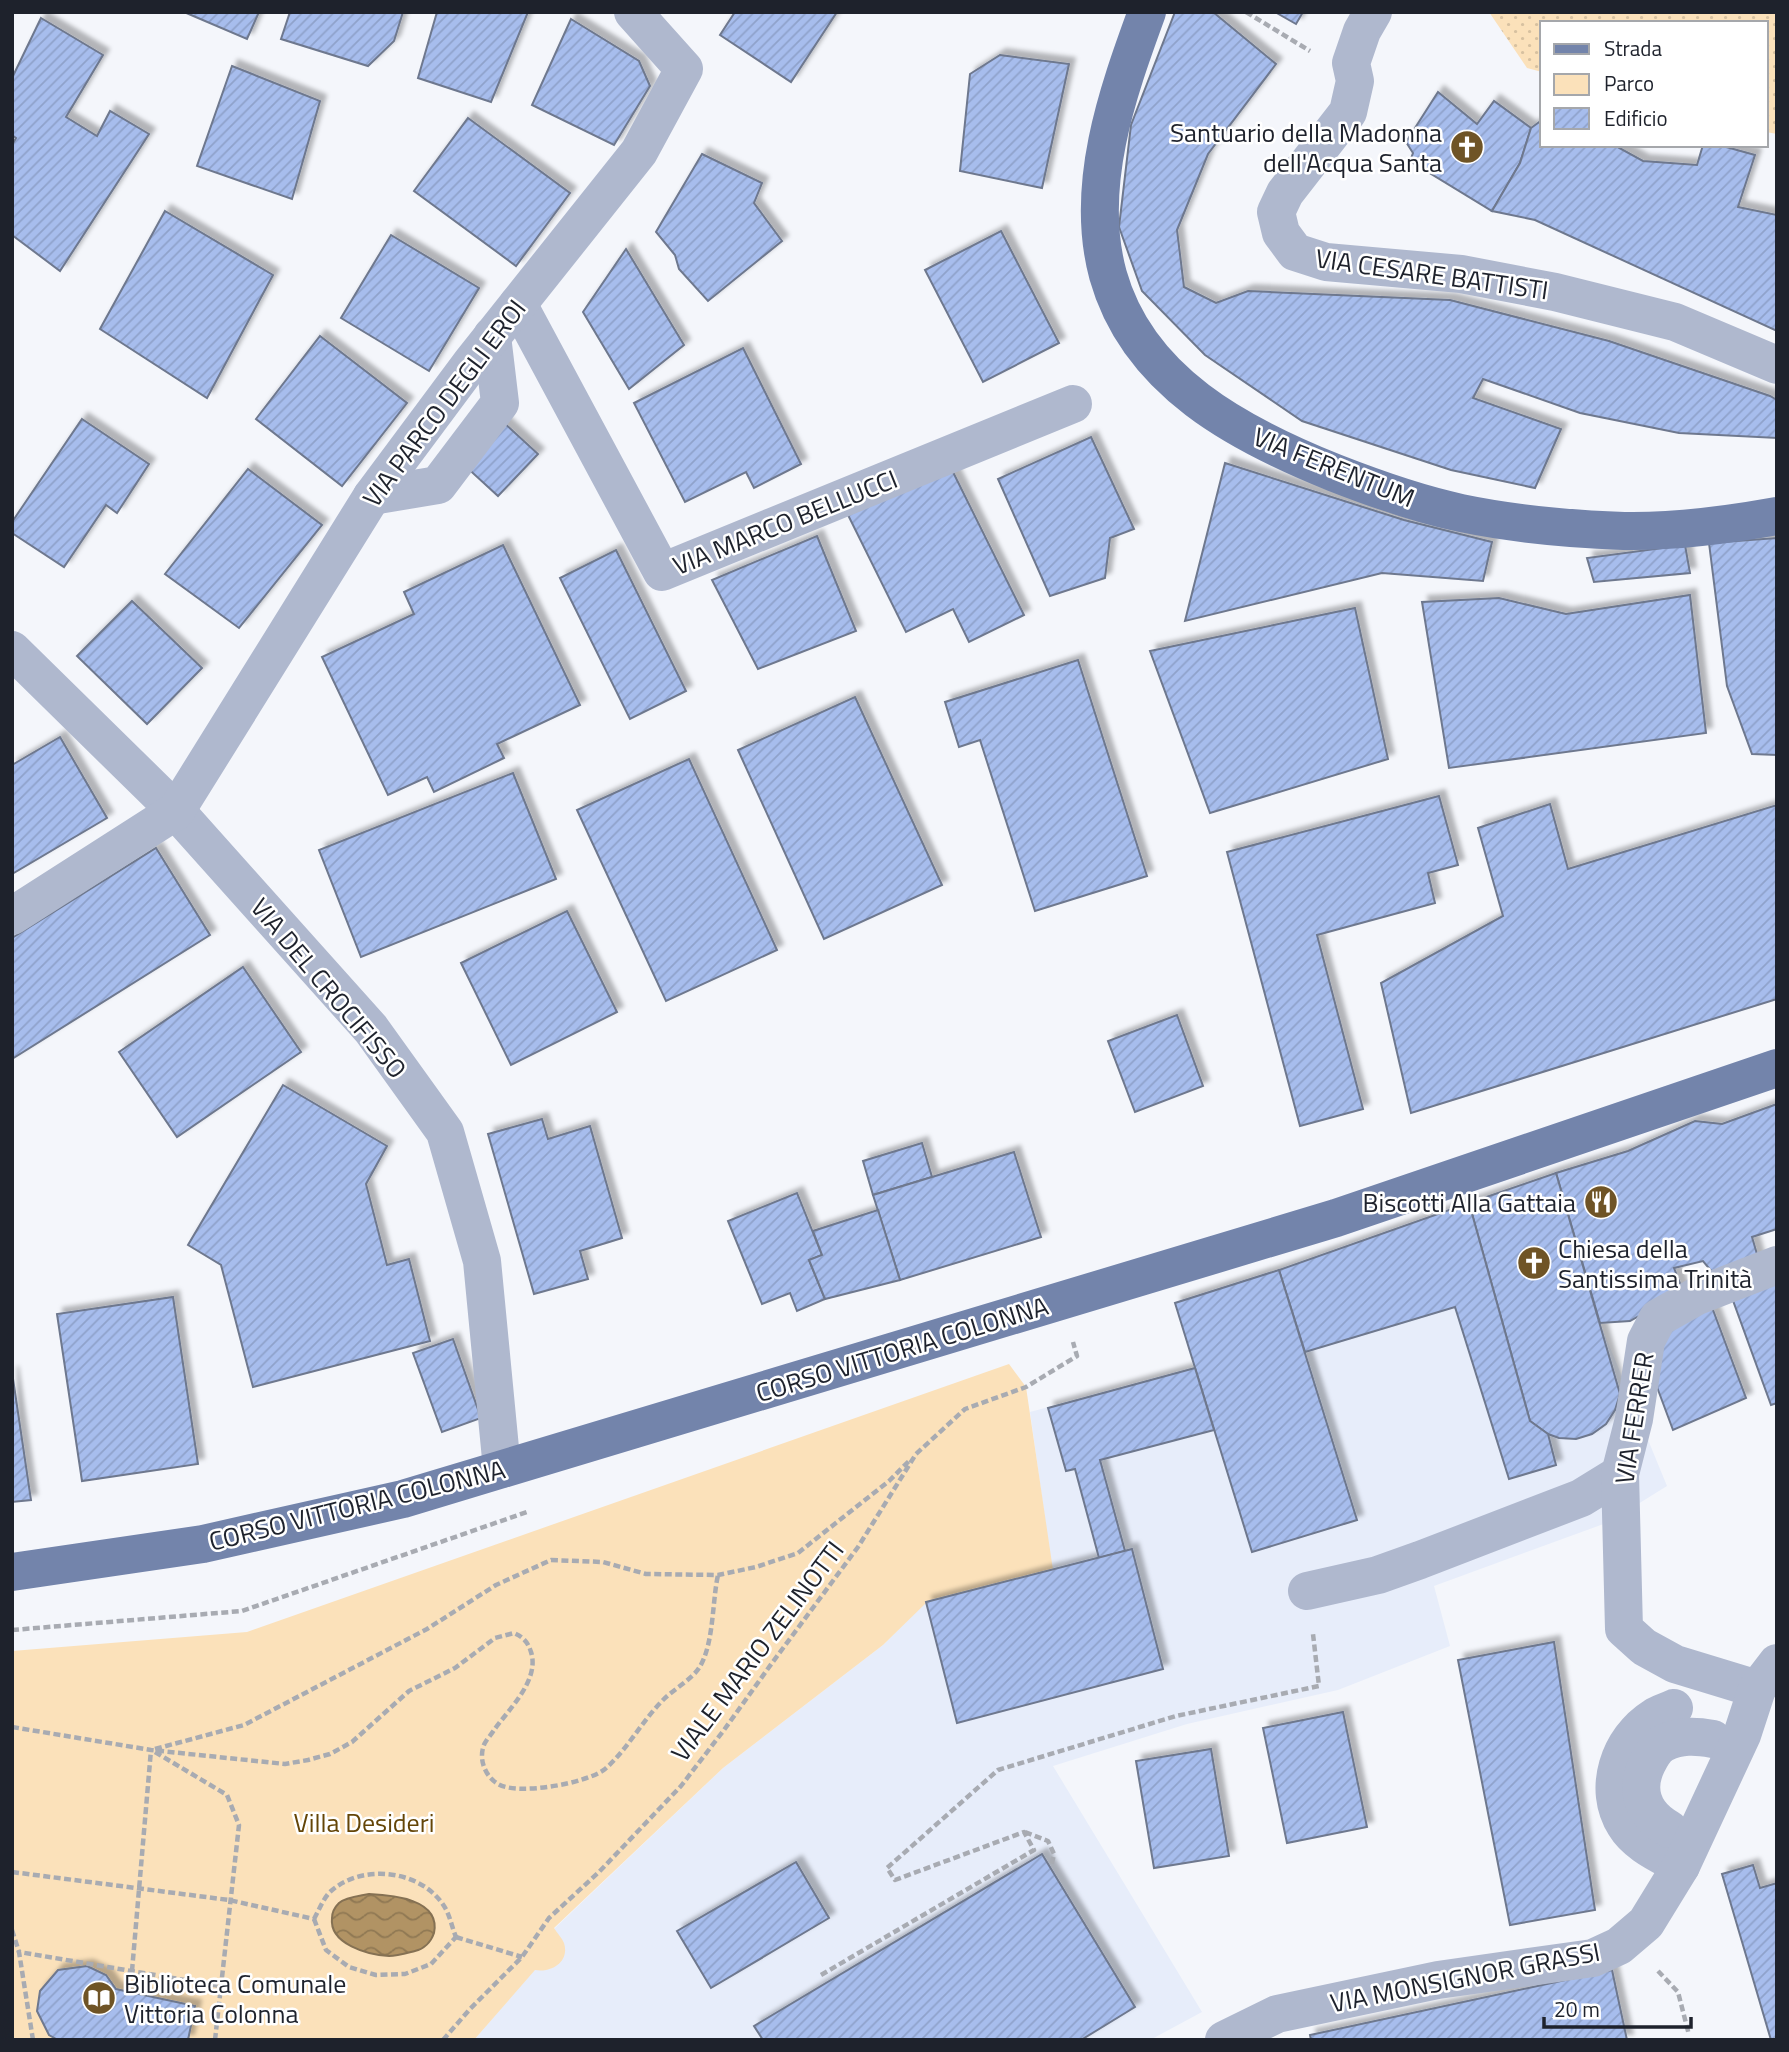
<svg xmlns="http://www.w3.org/2000/svg" width="1789" height="2052" font-family="'Titillium Web',sans-serif">
<style>
.built{fill:#e7edfa}
.grass{fill:url(#grass-dots)}
.park{fill:#fbe1ba}
.water{fill:url(#water-waves);stroke:#857153;stroke-width:2}
.building{fill:url(#building-hatch);stroke:#6e788e;stroke-width:2;filter:url(#shadow)}
.lines{fill:none;stroke-linecap:round;stroke-linejoin:round}
.path{stroke:#a8abb2;stroke-width:4.5;stroke-dasharray:7 3.5;stroke-linecap:butt}
.minor{stroke:#afb8ce;stroke-width:38}
.major{stroke:#7384ab;stroke-width:38}
.labels{text-anchor:middle;dominant-baseline:central;stroke-width:5;stroke-linejoin:round;paint-order:stroke}
.poi-label{font-size:26px;fill:#1e222c;stroke:#fff;text-anchor:end}
.street-label{font-size:26px;fill:#1e222c;stroke:#fff}
.park-label{font-size:26px;fill:#644507;stroke:#fff}
</style>
<defs>
<pattern id="grass-dots" width="8" height="8" patternUnits="userSpaceOnUse" patternTransform="scale(1.75)"><rect width="8" height="8" fill="#fbe1ba"/><path d="M2 2h.1M6 6h.1" fill="none" stroke="#d7c1a0" stroke-width="1.8" stroke-linecap="round"/></pattern>
<pattern id="water-waves" width="16" height="10" patternUnits="userSpaceOnUse" patternTransform="scale(1.75)"><rect width="16" height="10" fill="#b19364"/><path d="M0 5q4-4 8 0t8 0" fill="none" stroke="#8f7853"/></pattern>
<pattern id="building-hatch" width="6" height="6" patternUnits="userSpaceOnUse" patternTransform="scale(1.75)"><rect width="6" height="6" fill="#a7bded"/><path d="M-1 1l2-2M0 6l6-6M5 7l2-2" fill="none" stroke="#8fa2cb"/></pattern>
<filter id="shadow"><feDropShadow dx="6" dy="-6" stdDeviation="2" flood-color="#0004"/></filter>
</defs>
<rect width="100%" height="100%" fill="#f4f6fb"/>
<polygon class="built" points="1556,1173 1600,1323 1667,1486 1609,1522 1434,1586 1450,1646 1338,1690 1187,1724 1053,1766 1202,2012 1150,2040 474,2040 535,1969 554,1929 723,1768 883,1645 926,1602 1052,1569 1030,1412 1195,1368 1175,1303 1279,1270"/>
<polygon class="grass" points="1489,12 1777,12 1777,134 1766,132 1766,23 1542,23 1542,72 1527,68"/>
<path class="park" d="M1009,1364l17,23 27,183 -127,33 -43,42 -160,123 -169,160c3,5 8,10 10,15 6,19 -13,30 -29,27l-61,70h-462v-389l235,-19z"/>
<path class="water" d="M369,1894c23,1 72,5 65,39 -3,9 -10,16 -19,18 -8,2 -18,5 -26,5 -21,-1 -60,-12 -57,-38 0,-6 3,-11 7,-15 7,-6 21,-7 30,-9z"/>
<g class="building">
<polygon points="184,12 259,12 247,39"/>
<polygon points="290,12 403,12 394,41 368,66 281,39"/>
<polygon points="437,12 528,12 491,102 418,78"/>
<polygon points="735,12 837,12 791,82 720,35"/>
<polygon points="1175,12 1213,12 1276,64 1208,154 1177,230 1184,287 1216,303 1248,291 1450,300 1609,341 1770,396 1777,400 1777,438 1679,433 1580,413 1483,379 1473,398 1561,429 1535,488 1451,470 1302,421 1205,355 1142,291 1119,227 1131,125"/>
<polygon points="1275,12 1303,12 1296,24"/>
<polygon points="41,18 103,55 66,117 97,136 110,111 149,134 60,271 12,235 12,145 16,138 12,135 12,78"/>
<polygon points="571,19 639,61 650,86 614,145 532,105"/>
<polygon points="1000,55 1069,64 1042,188 960,171 970,74"/>
<polygon points="232,66 320,101 292,199 197,166"/>
<polygon points="1438,92 1477,124 1494,101 1531,128 1520,163 1492,211 1410,161 1413,153 1406,142"/>
<polygon points="468,118 570,193 516,266 414,191"/>
<polygon points="1542,120 1542,145 1614,145 1643,161 1697,165 1703,145 1719,145 1755,155 1738,207 1777,215 1777,331 1535,220 1492,211 1520,163 1531,128"/>
<polygon points="702,154 762,183 754,203 782,241 708,301 679,269 675,255 656,232"/>
<polygon points="165,211 273,275 207,398 100,329"/>
<polygon points="1001,231 1059,343 983,382 925,270"/>
<polygon points="391,235 479,288 429,371 341,318"/>
<polygon points="626,249 684,345 629,389 583,312"/>
<polygon points="320,336 407,403 342,486 256,419"/>
<polygon points="743,348 801,464 754,488 746,472 685,502 634,403"/>
<polygon points="82,419 149,464 117,513 106,505 64,567 12,533 12,522"/>
<polygon points="502,421 538,454 498,496 463,464"/>
<polygon points="1091,437 1134,529 1110,538 1105,578 1050,596 998,479"/>
<polygon points="1225,463 1404,520 1492,542 1483,581 1382,573 1185,621"/>
<polygon points="950,466 1024,615 969,642 953,609 906,632 848,515"/>
<polygon points="248,469 322,525 239,628 165,574"/>
<polygon points="817,536 856,631 758,669 712,580"/>
<polygon points="1777,538 1777,755 1752,754 1727,686 1709,543"/>
<polygon points="503,545 580,705 497,744 504,758 434,792 427,777 388,795 322,657 414,614 404,592"/>
<polygon points="1685,545 1690,573 1594,582 1587,558"/>
<polygon points="616,550 686,691 630,719 560,578"/>
<polygon points="1690,595 1706,733 1449,768 1422,602 1499,598 1566,614"/>
<polygon points="132,601 202,668 147,724 77,656"/>
<polygon points="1355,608 1388,759 1210,813 1150,651"/>
<polygon points="1078,660 1147,876 1035,911 980,740 959,747 945,702"/>
<polygon points="855,697 942,885 824,939 738,750"/>
<polygon points="60,737 107,818 12,874 12,765"/>
<polygon points="689,759 777,950 666,1001 577,810"/>
<polygon points="513,773 556,879 361,957 319,850"/>
<polygon points="1439,796 1458,865 1428,873 1435,903 1317,935 1363,1109 1300,1126 1227,852"/>
<polygon points="1550,804 1568,869 1777,805 1777,999 1411,1113 1381,983 1503,916 1478,828"/>
<polygon points="156,848 210,935 12,1059 12,938"/>
<polygon points="567,911 617,1012 511,1065 461,963"/>
<polygon points="243,967 301,1052 177,1137 119,1052"/>
<polygon points="1177,1015 1203,1086 1135,1112 1108,1041"/>
<polygon points="283,1085 387,1146 366,1184 387,1265 409,1259 430,1341 253,1387 221,1265 188,1245"/>
<polygon points="1777,1104 1777,1229 1752,1237 1759,1261 1713,1273 1703,1261 1674,1268 1683,1291 1630,1321 1600,1323 1556,1173 1628,1151 1695,1121 1722,1124"/>
<polygon points="542,1119 548,1139 590,1126 622,1238 580,1251 588,1279 534,1294 488,1134"/>
<polygon points="922,1143 932,1177 873,1195 863,1161"/>
<polygon points="1014,1152 1041,1237 900,1280 873,1195"/>
<polygon points="1556,1173 1620,1394 1615,1410 1606,1424 1592,1434 1576,1439 1559,1438 1548,1434 1530,1421 1469,1203"/>
<polygon points="797,1193 822,1255 809,1260 825,1299 797,1311 790,1293 762,1304 728,1221"/>
<polygon points="1469,1203 1530,1421 1548,1434 1556,1465 1509,1479 1455,1307 1305,1352 1279,1270"/>
<polygon points="878,1210 900,1280 825,1299 809,1260 822,1255 813,1231"/>
<polygon points="1279,1270 1357,1520 1252,1552 1175,1303"/>
<polygon points="1777,1278 1777,1403 1771,1405 1731,1295"/>
<polygon points="173,1297 198,1464 82,1481 57,1314"/>
<polygon points="1710,1302 1746,1398 1673,1430 1654,1379 1668,1323"/>
<polygon points="453,1339 481,1418 442,1432 413,1353"/>
<polygon points="1195,1368 1214,1430 1100,1460 1125,1551 1099,1558 1075,1469 1066,1471 1048,1408"/>
<polygon points="12,1372 31,1500 12,1502"/>
<polygon points="1132,1549 1163,1669 957,1723 926,1602"/>
<polygon points="1554,1642 1595,1910 1510,1925 1458,1660"/>
<polygon points="1343,1712 1367,1827 1287,1843 1263,1728"/>
<polygon points="1211,1749 1229,1856 1154,1868 1136,1761"/>
<polygon points="1042,1854 1135,2007 1081,2040 763,2040 754,2026"/>
<polygon points="796,1862 829,1918 711,1988 677,1931"/>
<polygon points="1753,1865 1760,1888 1777,1883 1777,2040 1771,2040 1722,1874"/>
<polygon points="87,1966 106,1975 116,1989 195,2006 188,2040 58,2040 49,2035 37,2011 40,1991 58,1970"/>
<polygon points="1612,1970 1627,2040 1311,2040 1310,2035"/>
</g>
<g class="lines">
<g class="path">
<polyline points="1246,12 1310,51"/>
<polyline points="12,1630 242,1611 527,1512"/>
<path d="M12,1727l139,23 134,14 23,-4 22,-6 22,-12 57,-51 46,-23 40,-30 19,-5c9,4 14,9 17,19 9,28 -22,57 -37,78 -3,5 -10,12 -11,18 -4,14 4,30 15,36 20,12 90,-1 107,-15 22,-19 37,-48 58,-69 11,-11 28,-20 36,-32 15,-23 13,-66 19,-93"/>
<polyline points="155,1749 244,1725 427,1629 496,1585 551,1560 603,1562 646,1574 718,1575 756,1567 798,1553 889,1481 910,1460"/>
<polyline points="155,1752 227,1795 239,1825 215,2040"/>
<polyline points="1025,1832 1048,1841 1054,1854 1051,1867"/>
<polyline points="12,1872 229,1900 314,1919"/>
<path d="M314,1919c5,-9 10,-22 17,-28 32,-28 90,-21 113,15 6,9 8,22 12,31"/>
<polyline points="314,1919 326,1950 349,1967 376,1975 405,1974 431,1964 456,1937"/>
<polyline points="12,1930 19,1952"/>
<polyline points="456,1937 522,1957"/>
<polyline points="132,1971 151,1750"/>
<polyline points="1658,1971 1678,1992 1689,2035"/>
<polyline points="821,1975 1034,1850 1024,1832 895,1880 887,1868 998,1770 1176,1716 1319,1686 1313,1634"/>
<polyline points="33,2040 19,1952 220,1986"/>
<polyline points="443,2040 470,2009 522,1957 549,1918 599,1872 681,1786 724,1730 772,1663 858,1547 916,1454 965,1409 1026,1387 1077,1356 1073,1342"/>
</g>
<g class="minor">
<polyline points="1373,12 1362,31 1351,63 1355,81 1348,112 1285,193 1276,212 1281,233 1295,252 1326,262 1461,274 1555,292 1675,322 1777,365"/>
<polyline points="518,304 662,572 1073,404"/>
<polyline points="372,496 438,485 500,403 492,336"/>
<polyline points="12,650 176,811 371,1029 445,1132 482,1261 502,1469"/>
<polyline points="12,916 176,811 372,496 471,363 639,152 684,69 633,12"/>
<polyline points="1307,1591 1378,1575 1420,1560 1581,1498 1620,1474"/>
<polyline points="1757,1689 1675,1664 1644,1647 1624,1629 1620,1474 1634,1419 1646,1341 1658,1318 1697,1296 1777,1265"/>
<path d="M1674,1708c-6,3 -14,5 -20,9 -35,22 -52,72 -29,108 12,20 37,30 56,41"/>
<path d="M1669,1829c-25,-14 -35,-38 -22,-65 4,-8 9,-17 17,-21 16,-8 32,-7 49,-4"/>
<polyline points="1224,2040 1277,2014 1438,1980 1593,1958 1619,1946 1646,1923 1681,1866 1742,1735 1757,1689 1777,1663"/>
</g>
<g class="major">
<path d="M1147,12c-30,82 -63,175 -39,263 30,107 132,160 227,198 41,16 83,31 126,40 53,11 109,16 163,18 51,1 103,-6 153,-15"/>
<polyline points="12,1572 203,1544 403,1499 1336,1218 1777,1068"/>
</g>
</g>
<defs>
<g id="church-disc" transform="scale(1.75)"><circle r="9.5" fill="#6f5426" stroke="#fff"/><path d="M-1.2-6h2.4v3.5h3.3v2.4h-3.3V6h-2.4V-.1h-3.3v-2.4h3.3Z" fill="#fff"/></g>
<g id="restaurant-disc" transform="scale(1.75)"><circle r="9.5" fill="#6f5426" stroke="#fff"/><path d="M-5-6h1v4h1v-4h1v4h1v-4h1v5L-1.5 .5V6h-2V.5L-5-1ZM5-6V6H3V1.5H1.5Q1.5-4 5-6Z" fill="#fff"/></g>
<g id="library-disc" transform="scale(1.75)"><circle r="9.5" fill="#6f5426" stroke="#fff"/><path d="M-6-4Q-3-5.5-.7-3.5V5Q-3 3-6 4ZM6-4Q3-5.5 .7-3.5V5Q3 3 6 4Z" fill="#fff"/></g>
</defs>
<g fill-rule="evenodd">
<use href="#church-disc" x="1467" y="147"/>
<use href="#restaurant-disc" x="1601" y="1202"/>
<use href="#church-disc" x="1534" y="1263"/>
<use href="#library-disc" x="99" y="1998"/>
</g>
<g class="labels">
<g class="poi-label">
<text x="1442" y="132">Santuario della Madonna<tspan x="1442" dy="30">dell'Acqua Santa</tspan></text>
<text x="1576" y="1202">Biscotti Alla Gattaia</text>
<text x="1558" y="1248" text-anchor="start">Chiesa della<tspan x="1558" dy="30">Santissima Trinità</tspan></text>
<text x="124" y="1983" text-anchor="start">Biblioteca Comunale<tspan x="124" dy="30">Vittoria Colonna</tspan></text>
</g>
<g class="street-label">
<text transform="translate(1432 274) rotate(8)">VIA CESARE BATTISTI</text>
<text transform="translate(444 403) rotate(-53)">VIA PARCO DEGLI EROI</text>
<text transform="translate(1334 467) rotate(22)">VIA FERENTUM</text>
<text transform="translate(785 522) rotate(-22)">VIA MARCO BELLUCCI</text>
<text transform="translate(329 988) rotate(50)">VIA DEL CROCIFISSO</text>
<text transform="translate(902 1349) rotate(-17)">CORSO VITTORIA COLONNA</text>
<text transform="translate(1634 1418) rotate(-81)">VIA FERRER</text>
<text transform="translate(357 1505) rotate(-14)">CORSO VITTORIA COLONNA</text>
<text transform="translate(757 1651) rotate(-53)">VIALE MARIO ZELINOTTI</text>
<text transform="translate(1465 1977) rotate(-11)">VIA MONSIGNOR GRASSI</text>
</g>
<g class="park-label">
<text x="364" y="1822">Villa Desideri</text>
</g>
</g>
<rect width="1789" height="2052" fill="none" stroke="#1e222c" stroke-width="28"/>
<rect x="1540" y="21" width="228" height="126" fill="#ffffff" stroke="#a5a7ab" stroke-width="2"/>
<rect x="1554" y="44" width="35" height="10" fill="#7384ab" stroke="#a5a7ab" stroke-width="2"/>
<text x="1604" y="56" font-size="21" fill="#1e222c">Strada</text>
<rect x="1554" y="74" width="35" height="21" fill="#fbe1ba" stroke="#a5a7ab" stroke-width="2"/>
<text x="1604" y="91" font-size="21" fill="#1e222c">Parco</text>
<rect x="1554" y="108" width="35" height="21" fill="url(#building-hatch)" stroke="#a5a7ab" stroke-width="2"/>
<text x="1604" y="126" font-size="21" fill="#1e222c">Edificio</text>
<path d="M1544 2017v10h147v-10" fill="none" stroke="#1e222c" stroke-width="3.5"/>
<text x="1554" y="2017" font-size="21" fill="#1e222c" stroke="#ffffff" stroke-width="5" paint-order="stroke">20 m</text>
</svg>
